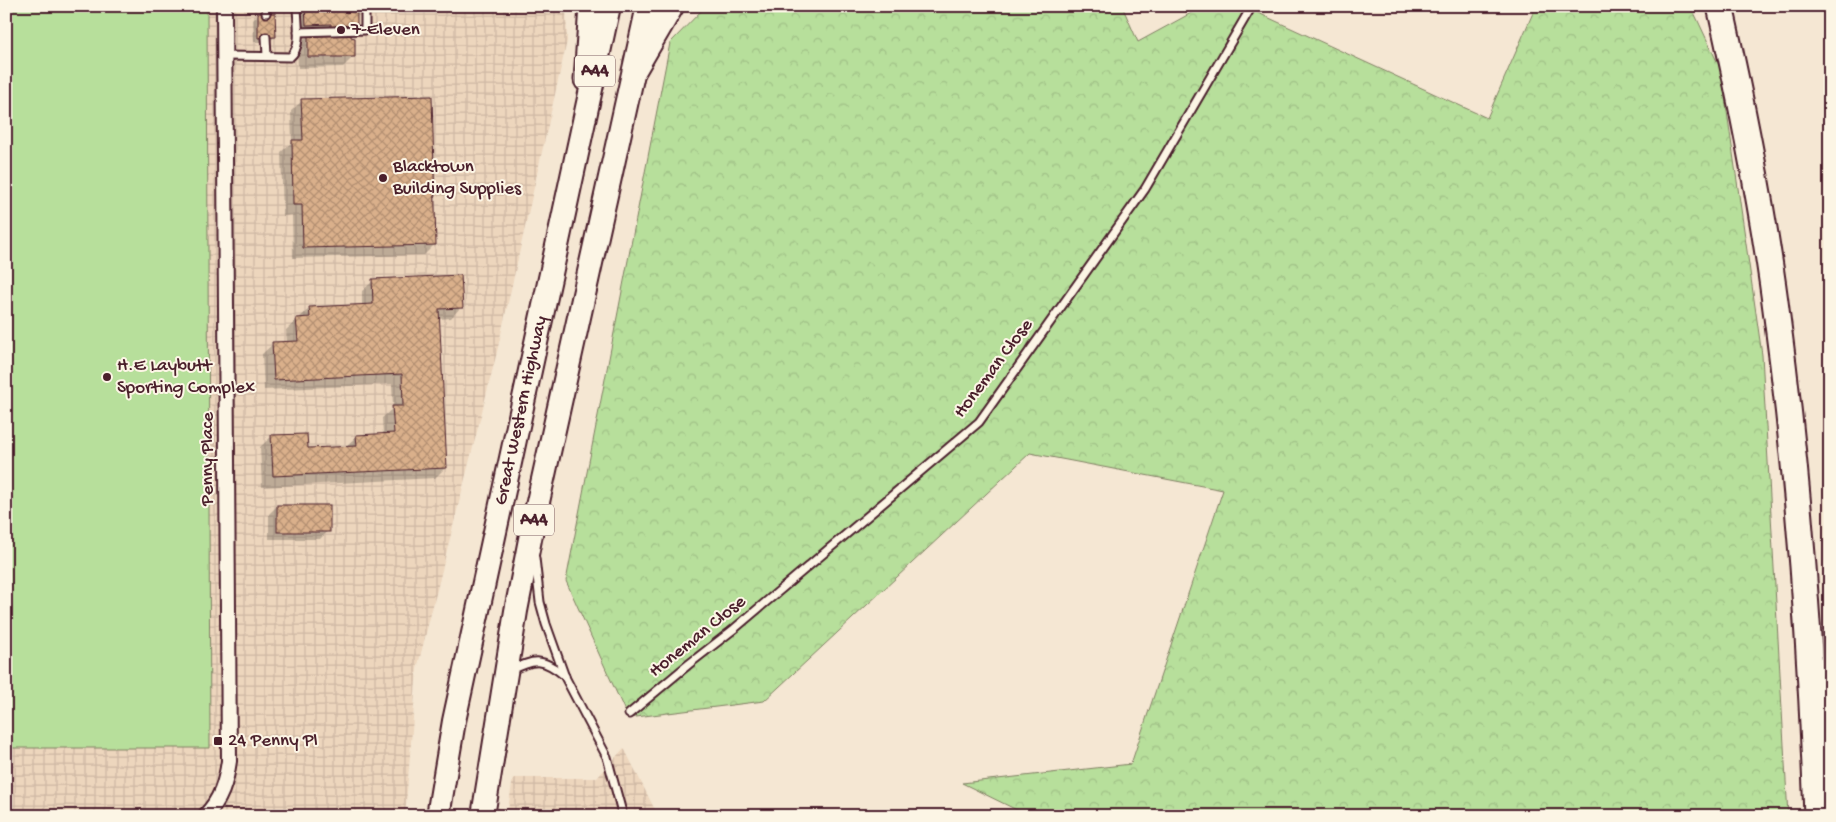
<svg xmlns="http://www.w3.org/2000/svg" width="1836" height="822" font-family="'Gochi Hand',sans-serif">
<style>
.industrial{fill:url(#industrial-grid)}
.forest{fill:url(#forest-crowns);stroke:#807f63}
.green{fill:#b7df9b;stroke:#807f63}
.shadow{fill:#0003}
.building{fill:url(#building-cross-hatch);stroke:#4a1f2b}
.lines{fill:none;stroke-linecap:round;stroke-linejoin:round}
.service-casing{stroke:#4a1f2b;stroke-width:11}
.minor-casing{stroke:#4a1f2b;stroke-width:18}
.primary-casing{stroke:#4a1f2b;stroke-width:25}
.trunk-casing{stroke:#4a1f2b;stroke-width:26}
.motorway-casing{stroke:#4a1f2b;stroke-width:29}
.service{stroke:#fcf5e5;stroke-width:7}
.minor{stroke:#fcf5e5;stroke-width:14}
.primary{stroke:#fcf5e5;stroke-width:21}
.trunk{stroke:#fcf5e5;stroke-width:22}
.motorway{stroke:#fcf5e5;stroke-width:25}
.poi-dot{fill:#4a1f2b;stroke:#fcf5e5;stroke-width:2}
.labels{text-anchor:middle;dominant-baseline:central;stroke-width:4;stroke-linejoin:round;paint-order:stroke}
.shield{fill:#fcf5e5;stroke:#7f5f63;stroke-width:1}
.shield-label{font-size:18px;font-weight:bold;fill:#4a1f2b}
.poi-label{font-size:19px;fill:#4a1f2b;stroke:#fcf5e5;text-anchor:start}
.street-label{font-size:19px;fill:#4a1f2b;stroke:#fcf5e5}
</style>
<defs>
<pattern id="industrial-grid" width="8" height="8" patternUnits="userSpaceOnUse" patternTransform="scale(1.25)"><rect width="8" height="8" fill="#edd6bd"/><path d="M0 4h8M4 0v8" fill="none" stroke="#cdb7a3"/></pattern>
<pattern id="forest-crowns" width="20" height="18" patternUnits="userSpaceOnUse" patternTransform="scale(1.25)"><rect width="20" height="18" fill="#b7df9b"/><path d="M2 6a3 3 0 1 1 6 0M12 15a3 3 0 1 1 6 0" fill="none" stroke="#9fbf86"/></pattern>
<pattern id="building-cross-hatch" width="8" height="8" patternUnits="userSpaceOnUse" patternTransform="scale(1.25)"><rect width="8" height="8" fill="#dab08b"/><path d="M0 0l8 8M0 8l8-8" fill="none" stroke="#b38f72"/></pattern>
</defs>
<rect width="100%" height="100%" fill="#f5e7d3"/>
<filter id="ink" filterUnits="userSpaceOnUse"><feTurbulence type="fractalNoise" baseFrequency=".02" numOctaves="2"/><feDisplacementMap in="SourceGraphic" scale="10" xChannelSelector="R" yChannelSelector="G"/><feConvolveMatrix kernelMatrix="1 2 1 2 8 2 1 2 1" color-interpolation-filters="sRGB"/></filter>
<g filter="url(#ink)">
<g class="industrial">
<polygon points="207,6 566,6 567,41 496,356 417,669 405,816 6,816 6,748 210,747"/>
<polygon points="624,748 658,816 507,816 513,778 597,778"/>
</g>
<polygon class="forest" points="706,6 1122,6 1138,42 1204,6 1243,6 1487,118 1536,6 1691,6 1721,70 1762,355 1788,816 1029,816 962,783 1131,764 1223,490 1030,453 764,701 628,718 566,581 670,43"/>
<polygon class="green" points="6,6 207,6 210,748 6,748"/>
<g class="shadow">
<polygon points="295,6 356,6 356,25 350,31 354,56 343,67 298,68 297,46 309,35 295,35"/>
<polygon points="258,15 275,36 270,42 254,42 253,20"/>
<polygon points="302,101 435,244 424,255 293,258 292,215 283,216 281,152 292,142 291,111"/>
<polygon points="373,281 461,307 451,318 438,319 446,467 435,478 262,487 260,447 271,437 306,450 346,446 357,436 383,435 382,418 393,408 392,384 264,390 262,354 273,344 287,343 286,330 310,308 362,306 362,291"/>
<polygon points="277,506 328,531 320,539 269,539 269,514"/>
</g>
<g class="building">
<polygon points="305,6 357,6 357,25 351,25 351,37 355,38 355,57 308,57 308,34 331,34 331,24 306,25"/>
<polygon points="258,13 275,13 276,37 258,38"/>
<polygon points="432,96 436,245 303,248 302,205 293,205 292,140 303,140 301,99"/>
<polygon points="461,275 463,308 439,309 447,468 273,476 271,435 307,434 308,448 357,446 356,435 394,433 392,406 403,406 402,374 274,380 272,342 298,341 296,318 310,317 309,307 373,304 372,279"/>
<rect x="277" y="505" width="53" height="27"/>
</g>
<g class="lines">
<g class="service-casing">
<g id="service">
<polyline points="266,13 266,6"/>
<polyline points="298,32 365,30 365,6"/>
<polyline points="266,37 267,56"/>
<path d="M224,56l66,1c13,-10 7,-36 7,-51"/>
<polyline points="535,558 540,602 546,624 565,677 607,757 623,816"/>
<path d="M510,671c25,-13 33,-13 55,5"/>
<polyline points="629,714 689,664 734,629 979,422 1145,189 1252,6"/>
</g>
</g>
<g class="minor-casing">
<path id="minor" d="M205,816c16,-16 21,-34 24,-55l-5,-755"/>
</g>
<g class="primary-casing">
<g id="primary">
<polyline points="635,71 673,6"/>
<polyline points="585,80 590,6"/>
</g>
</g>
<g class="trunk-casing">
<g id="trunk">
<path id="s1" d="M438,816l16,-95 155,-715"/>
<polyline points="483,816 516,611 532,529 648,6"/>
</g>
</g>
<g class="motorway-casing">
<path id="motorway" d="M1720,6c23,103 44,207 57,311 22,165 34,332 40,499"/>
</g>
<use href="#service" class="service"/>
<use href="#minor" class="minor"/>
<use href="#primary" class="primary"/>
<use href="#trunk" class="trunk"/>
<use href="#motorway" class="motorway"/>
</g>
</g>
<g class="poi-dot">
<circle cx="341" cy="30" r="5"/>
<circle cx="383" cy="178" r="5"/>
<circle cx="107" cy="377" r="5"/>
<rect x="213" y="736" width="10" height="10" rx="2.5"/>
</g>
<g class="labels">
<g class="shield">
<rect x="575" y="55.5" width="40" height="31" rx="4"/>
<rect x="514" y="504.5" width="40" height="31" rx="4"/>
</g>
<g class="shield-label">
<text x="595" y="71">A44</text>
<text x="534" y="520">A44</text>
</g>
<g class="poi-label">
<text x="351" y="30">7-Eleven</text>
<text x="393" y="167">Blacktown<tspan x="393" dy="22">Building Supplies</tspan></text>
<text x="117" y="366">H.E Laybutt<tspan x="117" dy="22">Sporting Complex</tspan></text>
<text x="228" y="741">24 Penny Pl</text>
</g>
<g class="street-label">
<text transform="translate(994 369) rotate(-53)">Honeman Close</text>
<text stroke="none"><textPath href="#s1" startOffset="414">Great Western Highway</textPath></text>
<text transform="translate(208 459) rotate(-90)">Penny Place</text>
<text transform="translate(698 637) rotate(-39)">Honeman Close</text>
</g>
</g>
<rect width="1836" height="822" fill="none" stroke="#fcf5e5" stroke-width="25"/>
<rect x="12" y="12" width="1811" height="797" fill="none" stroke="#4a1f2b" stroke-width="2" filter="url(#ink)"/>
</svg>
